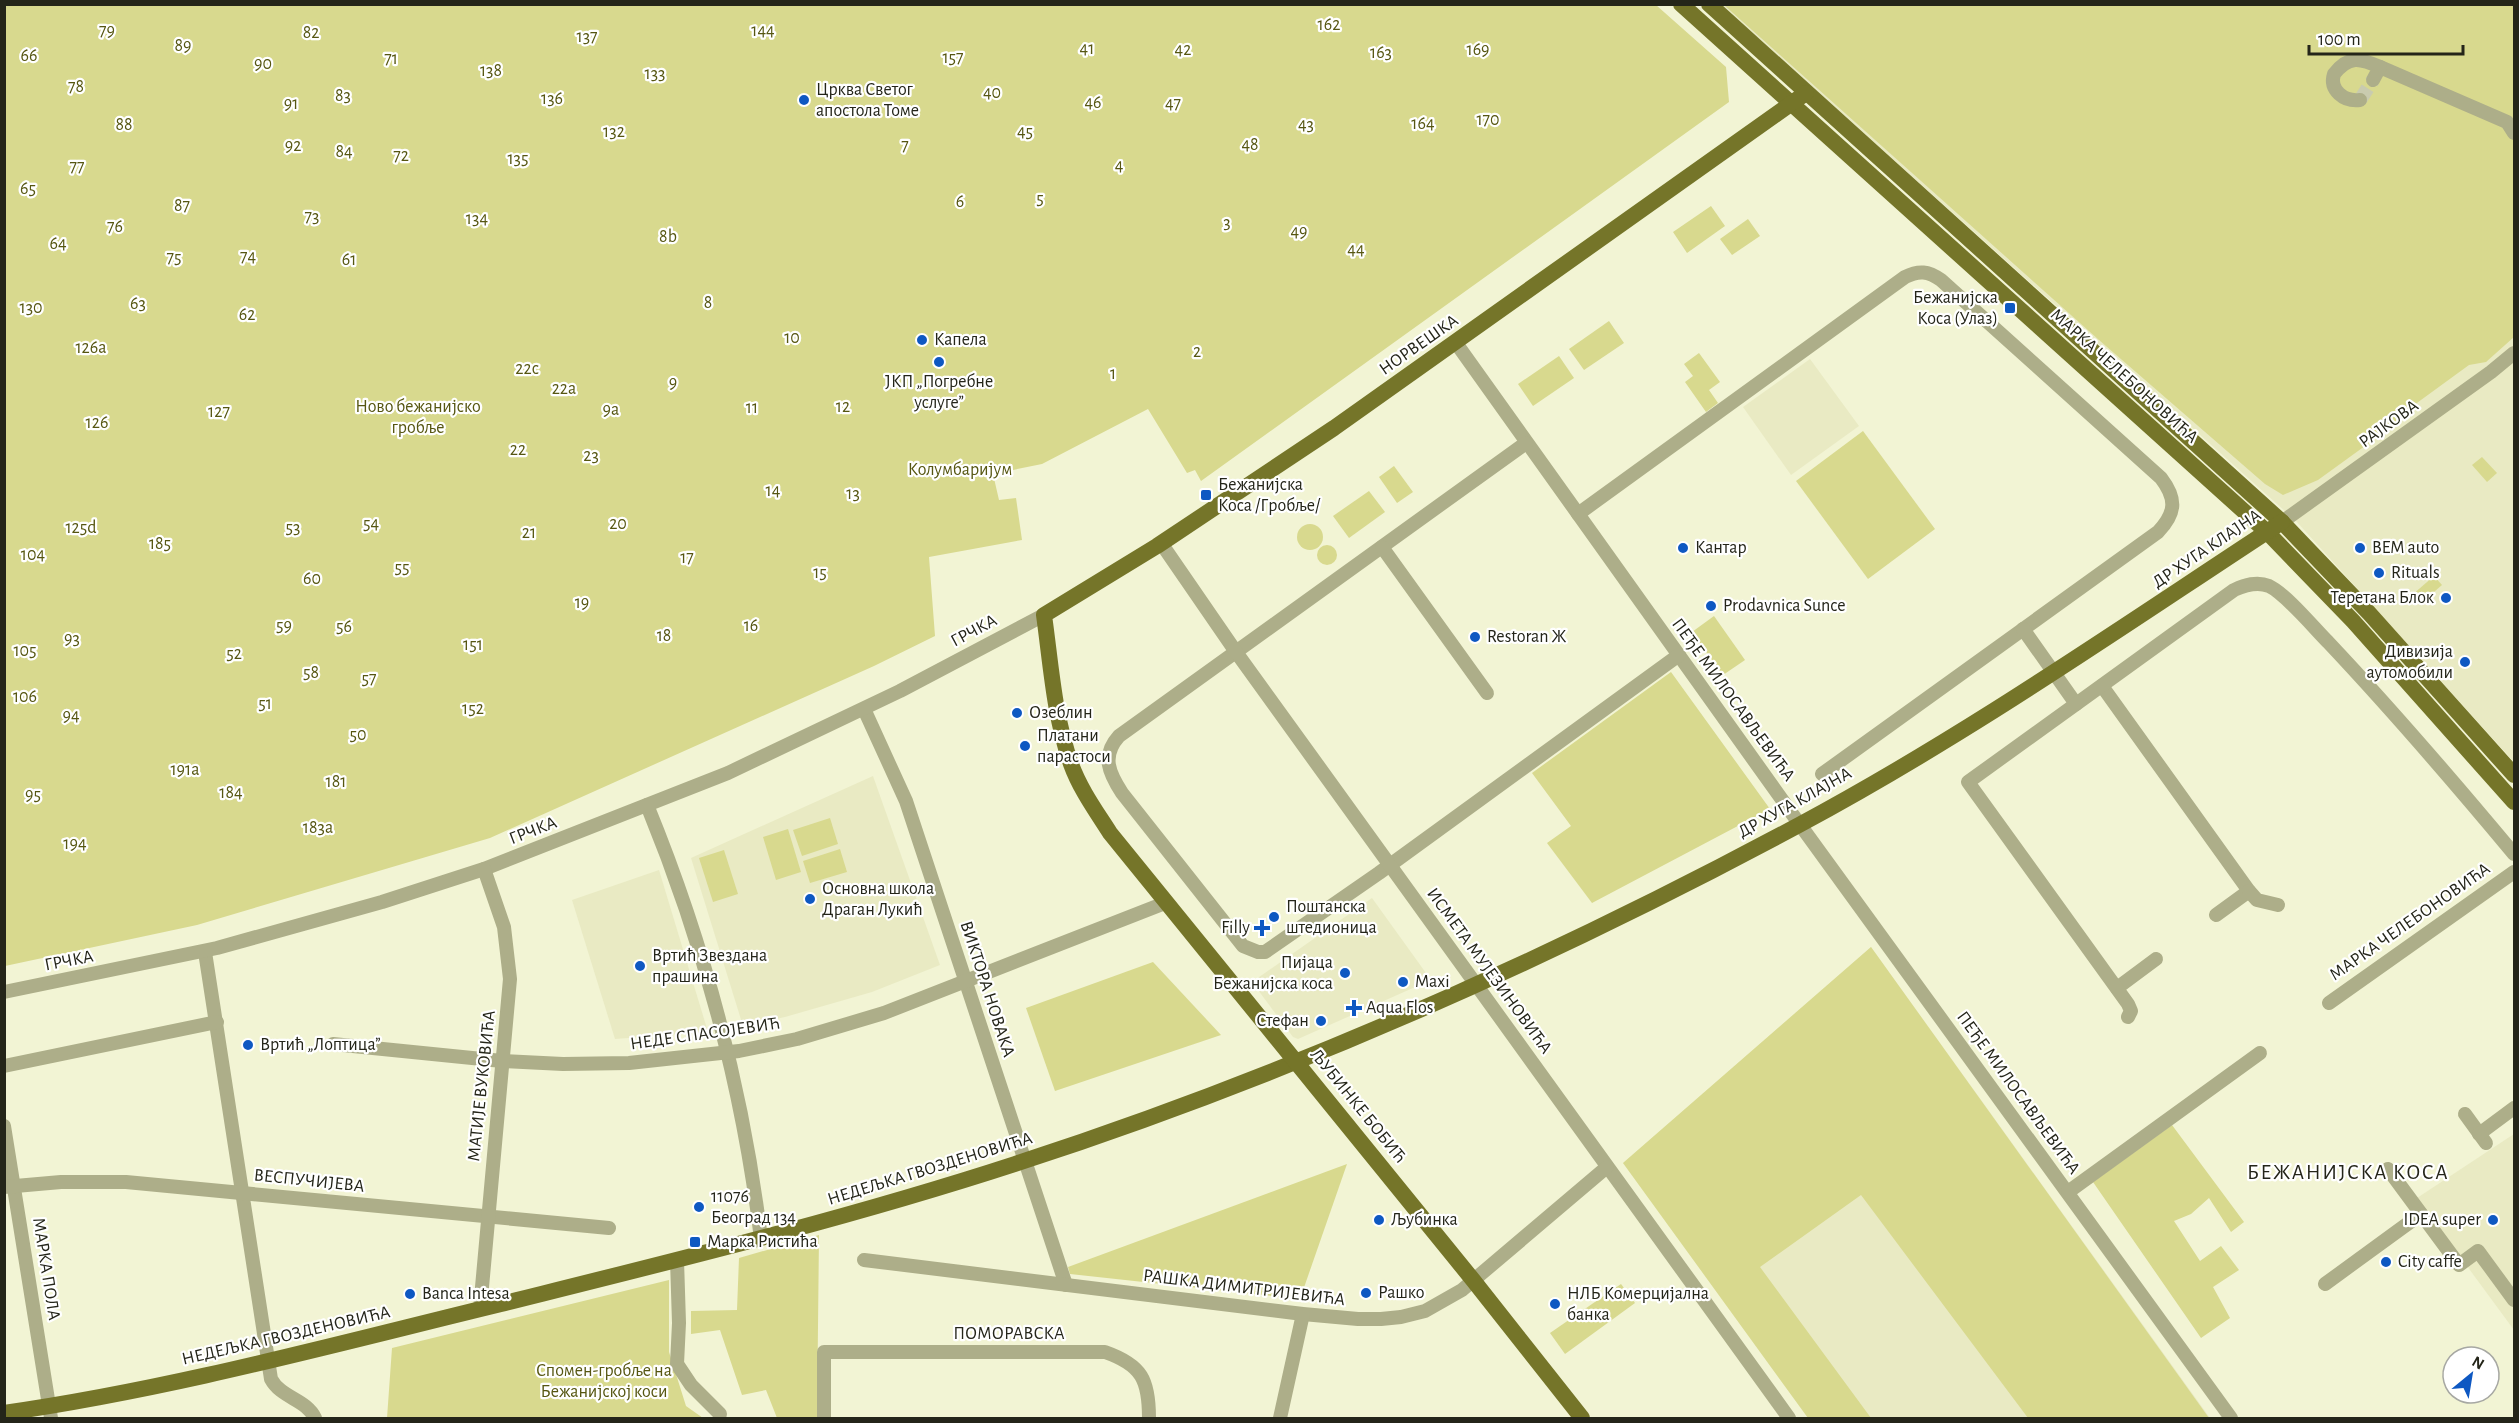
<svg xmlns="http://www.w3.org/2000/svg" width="2519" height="1423" font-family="'Alegreya Sans',sans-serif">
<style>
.built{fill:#e9eac3}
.green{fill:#d8d98e}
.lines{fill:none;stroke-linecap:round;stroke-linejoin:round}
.minor-tunnel{stroke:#c9cbaf;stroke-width:14;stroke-dasharray:14 7;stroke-linecap:butt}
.minor{stroke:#adae89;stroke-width:14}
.major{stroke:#757529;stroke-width:16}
.poi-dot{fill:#0e58c2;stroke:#fff;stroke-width:2}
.labels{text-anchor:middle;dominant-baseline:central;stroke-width:4.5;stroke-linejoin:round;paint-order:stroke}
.park-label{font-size:18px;fill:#565611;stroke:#fff}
.poi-label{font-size:18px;fill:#242519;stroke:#fff;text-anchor:start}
.street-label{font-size:18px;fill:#242519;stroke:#fff}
.quarter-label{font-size:21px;letter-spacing:1.5px;fill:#242519;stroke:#fff}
</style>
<rect width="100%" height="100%" fill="#f2f4d4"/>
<g class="built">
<polygon points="1721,5 2514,5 2514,762 2296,521"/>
<polygon points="1810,359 1859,426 1791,475 1743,407"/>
<polygon points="873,776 940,965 872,992 785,1017 743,1026 691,858"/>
<polygon points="659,870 708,1032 615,1039 572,900"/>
<polygon points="1372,898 1431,980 1298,1039 1293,1037 1252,982"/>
<polygon points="1871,947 2210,1418 1808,1418 1623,1163"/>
<polygon points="2514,1134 2514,1330 2417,1198"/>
</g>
<g class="green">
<polygon points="4,5 1656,5 1726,67 1729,102 1201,481 1195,470 1187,473 1148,409 1042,464 993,474 999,500 1016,498 1022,540 929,557 935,636 874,666 490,838 197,925 5,966"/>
<polygon points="1724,5 2514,5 2514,337 2486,362 2469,365 2410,408 2405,417 2318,480 2283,495 2265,484 2099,340"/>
<polygon points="1711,206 1725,226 1687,253 1673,232"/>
<polygon points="1748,219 1760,236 1732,255 1720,239"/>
<polygon points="1609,321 1624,343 1584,370 1569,349"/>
<polygon points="1699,353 1720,382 1709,390 1718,403 1706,412 1685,382 1693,376 1684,364"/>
<polygon points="1559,356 1574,378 1533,406 1518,384"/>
<polygon points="1863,431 1935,529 1868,579 1796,481"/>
<polygon points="2482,457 2497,473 2487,482 2472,465"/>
<polygon points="1394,466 1413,492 1397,503 1379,477"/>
<polygon points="1369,491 1385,512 1349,538 1333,516"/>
<circle cx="1310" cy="537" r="13"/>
<circle cx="1327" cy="555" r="10"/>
<polygon points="2434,576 2442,585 2419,605 2412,595"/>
<polygon points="1714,616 1745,660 1723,675 1692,632"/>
<polygon points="1671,672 1770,809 1592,903 1547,843 1571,826 1532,773"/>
<polygon points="830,818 838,844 802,856 793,830"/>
<polygon points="788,829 801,872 776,880 763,837"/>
<polygon points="840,849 847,872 810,883 803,861"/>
<polygon points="724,850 738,894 713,902 699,858"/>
<polygon points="1871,947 2209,1418 2028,1418 1861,1195 1760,1267 1871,1418 1808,1418 1623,1163"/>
<polygon points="1153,962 1221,1035 1055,1091 1026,1008"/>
<polygon points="2172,1125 2244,1222 2231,1232 2209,1198 2191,1214 2174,1221 2200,1261 2221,1246 2239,1270 2213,1287 2230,1318 2201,1338 2093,1182"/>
<polygon points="1347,1164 1300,1299 1070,1274 1068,1267"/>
<polygon points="819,1235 817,1418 777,1418 766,1390 742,1395 720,1330 691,1334 691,1311 737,1310 739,1258"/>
<polygon points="669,1280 669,1352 686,1406 703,1418 387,1418 392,1348"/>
<polygon points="1621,1284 1635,1303 1565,1354 1550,1333"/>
</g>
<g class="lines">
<polyline class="minor-tunnel" points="2360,100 2373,80"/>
<g class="minor">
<polyline points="2380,67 2507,122 2514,133"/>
<path d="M2360,100c-16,2 -31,-10 -26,-26 15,-19 26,-16 46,-7l-7,13"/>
<polyline points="1456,343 1793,815 2231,1418"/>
<path d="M1526,443l-407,293c-18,20 -10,37 3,57l121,153 15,6h7l114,-79 300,-218"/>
<path d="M1578,514l327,-237c14,-7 23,-6 36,3l220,198c16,21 15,35 -3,54l-336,242"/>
<polyline points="2282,522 2491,372 2514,353"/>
<polyline points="1161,543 1236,652 1789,1418"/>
<polyline points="1382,547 1487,693"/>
<polyline points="2023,629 2076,704"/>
<polyline points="2102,686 2249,891 2216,915"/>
<polyline points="864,709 906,801 1066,1285"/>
<path d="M647,805c57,139 96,285 114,434"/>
<polyline points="2249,891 2257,900 2278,905"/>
<path d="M205,952l66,427c10,19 35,20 44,39"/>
<polyline points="2117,988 2156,959"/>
<polyline points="4,992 217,948 382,902 484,869 728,773 900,691 1044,615"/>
<polyline points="2329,1003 2514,872"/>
<path d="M2128,1017l3,-6 -3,-7 -160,-222 266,-192c11,-5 23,-9 35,-4 17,8 45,42 59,56 65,69 126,140 186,212"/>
<polyline points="333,1044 502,1061 563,1064 629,1063 739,1051 797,1039 884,1013 1165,903"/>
<polyline points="4,1066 217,1022"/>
<polyline points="2465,1114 2486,1143"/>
<polyline points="4,1126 51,1418"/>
<polyline points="2479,1134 2514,1108"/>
<polyline points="2388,1169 2459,1265 2478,1251 2514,1300"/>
<polyline points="4,1187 61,1182 126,1182 609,1228"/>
<polyline points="2068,1192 2260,1053"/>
<polyline points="677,1260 679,1323 677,1364 691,1385 720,1414"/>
<polyline points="864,1260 1303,1314 1358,1319 1381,1319 1401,1317 1425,1311 1462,1290 1607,1167"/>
<polyline points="2325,1284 2421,1214"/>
<polyline points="480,1309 510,979 504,927 484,869"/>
<path d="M824,1418v-66h281c37,13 44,28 44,66"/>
<polyline points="1280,1418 1303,1314"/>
</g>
<g class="major">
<polyline points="1681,4 2267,532 2353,621 2514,802"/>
<polyline points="1709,4 2282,522 2369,613 2514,775"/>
<path d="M4,1413c168,-24 332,-69 497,-109 172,-43 345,-85 514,-140 271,-88 533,-204 784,-339 168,-90 324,-199 483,-303"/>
<path d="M1582,1418l-109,-138 -363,-447c-14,-22 -30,-44 -39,-69 -17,-48 -20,-99 -27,-149l113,-69 177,-118 472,-335"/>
</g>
</g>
<g class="poi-dot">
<circle cx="804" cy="100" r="6"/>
<rect x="2004" y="302" width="12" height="12" rx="3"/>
<circle cx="922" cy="340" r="6"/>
<circle cx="939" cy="362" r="6"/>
<rect x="1200" y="489" width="12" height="12" rx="3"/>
<circle cx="1683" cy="548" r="6"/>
<circle cx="2360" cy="548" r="6"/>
<circle cx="2379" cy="573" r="6"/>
<circle cx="2446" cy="598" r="6"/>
<circle cx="1711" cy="606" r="6"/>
<circle cx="1475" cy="637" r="6"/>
<circle cx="2465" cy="662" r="6"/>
<circle cx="1017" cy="713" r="6"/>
<circle cx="1025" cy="746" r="6"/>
<circle cx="810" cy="899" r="6"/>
<circle cx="1274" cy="917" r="6"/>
<path d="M1259 919h6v6h6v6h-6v6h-6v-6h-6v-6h6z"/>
<circle cx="640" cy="966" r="6"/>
<circle cx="1345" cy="973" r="6"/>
<circle cx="1403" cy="982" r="6"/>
<path d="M1351 999h6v6h6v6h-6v6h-6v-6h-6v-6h6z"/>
<circle cx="1321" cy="1021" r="6"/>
<circle cx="248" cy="1045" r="6"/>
<circle cx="699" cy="1207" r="6"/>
<circle cx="1379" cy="1220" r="6"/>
<circle cx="2493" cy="1220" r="6"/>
<rect x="689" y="1236" width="12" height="12" rx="3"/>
<circle cx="2386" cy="1262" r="6"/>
<circle cx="1366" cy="1293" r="6"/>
<circle cx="410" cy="1294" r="6"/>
<circle cx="1555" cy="1304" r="6"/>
</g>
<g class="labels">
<g class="park-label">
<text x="1329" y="25">162</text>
<text x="107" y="31">79</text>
<text x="763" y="31">144</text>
<text x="311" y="33">82</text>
<text x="587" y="37">137</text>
<text x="183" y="46">89</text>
<text x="1087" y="49">41</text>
<text x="1183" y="50">42</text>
<text x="1478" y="50">169</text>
<text x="1381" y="53">163</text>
<text x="29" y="56">66</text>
<text x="953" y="58">157</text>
<text x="391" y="59">71</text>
<text x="263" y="64">90</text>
<text x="491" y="71">138</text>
<text x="655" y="74">133</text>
<text x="76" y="87">78</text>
<text x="992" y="93">40</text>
<text x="343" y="96">83</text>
<text x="552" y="99">136</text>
<text x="1093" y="103">46</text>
<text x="291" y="104">91</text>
<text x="1173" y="104">47</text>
<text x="1488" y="120">170</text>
<text x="1423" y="124">164</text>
<text x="124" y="125">88</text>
<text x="1306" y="125">43</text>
<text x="614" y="132">132</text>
<text x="1025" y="132">45</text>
<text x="1250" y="145">48</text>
<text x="293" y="146">92</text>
<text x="905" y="146">7</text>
<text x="344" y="152">84</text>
<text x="401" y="156">72</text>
<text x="518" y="159">135</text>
<text x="1119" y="166">4</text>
<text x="77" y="167">77</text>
<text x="28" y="189">65</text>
<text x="1040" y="199">5</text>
<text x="960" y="202">6</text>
<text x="182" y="206">87</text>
<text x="312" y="217">73</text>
<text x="477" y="219">134</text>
<text x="1227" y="223">3</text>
<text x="115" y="227">76</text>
<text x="1299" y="232">49</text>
<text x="668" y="237">8b</text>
<text x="58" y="244">64</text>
<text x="1356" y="250">44</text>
<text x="248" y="257">74</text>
<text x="174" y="258">75</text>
<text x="349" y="260">61</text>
<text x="708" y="303">8</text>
<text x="138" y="304">63</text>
<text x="31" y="308">130</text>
<text x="247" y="315">62</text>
<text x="792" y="338">10</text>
<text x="91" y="348">126a</text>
<text x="1197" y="352">2</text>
<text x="527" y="369">22c</text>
<text x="1113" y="374">1</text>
<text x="673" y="383">9</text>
<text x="564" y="389">22a</text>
<text x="418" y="407">Ново бежанијско<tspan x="418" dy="21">гробље</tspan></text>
<text x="843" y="407">12</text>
<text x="752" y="408">11</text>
<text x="611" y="410">9a</text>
<text x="219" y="412">127</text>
<text x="97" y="423">126</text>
<text x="518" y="450">22</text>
<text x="591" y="456">23</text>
<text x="960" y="470">Колумбаријум</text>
<text x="773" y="491">14</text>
<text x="853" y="494">13</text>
<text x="371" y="524">54</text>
<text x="618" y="524">20</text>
<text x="81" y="528">125d</text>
<text x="293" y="528">53</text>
<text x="529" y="533">21</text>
<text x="160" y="544">185</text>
<text x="33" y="555">104</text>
<text x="687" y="558">17</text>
<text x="402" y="568">55</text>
<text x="820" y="573">15</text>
<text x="312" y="579">60</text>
<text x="582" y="603">19</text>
<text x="284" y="626">59</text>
<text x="751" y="626">16</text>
<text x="344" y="627">56</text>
<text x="664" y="636">18</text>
<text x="72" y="639">93</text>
<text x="473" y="645">151</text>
<text x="25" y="651">105</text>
<text x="234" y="654">52</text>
<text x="311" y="673">58</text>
<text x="369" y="679">57</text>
<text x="25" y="697">106</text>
<text x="265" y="704">51</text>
<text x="473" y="709">152</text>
<text x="71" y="716">94</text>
<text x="358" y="735">50</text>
<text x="185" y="770">191a</text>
<text x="336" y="782">181</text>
<text x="231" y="793">184</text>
<text x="33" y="795">95</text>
<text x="318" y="828">183a</text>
<text x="75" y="844">194</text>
<text x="604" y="1371">Спомен-гробље на<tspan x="604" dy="21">Бежанијској коси</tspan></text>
</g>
<g class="poi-label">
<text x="816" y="90">Црква Светог<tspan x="816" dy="21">апостола Томе</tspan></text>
<text x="1998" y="298" text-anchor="end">Бежанијска<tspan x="1998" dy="21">Коса (Улаз)</tspan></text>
<text x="934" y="340">Капела</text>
<text x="939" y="382" text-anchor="middle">ЈКП „Погребне<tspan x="939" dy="21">услуге”</tspan></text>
<text x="1218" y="485">Бежанијска<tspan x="1218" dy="21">Коса /Гробље/</tspan></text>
<text x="1695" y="548">Кантар</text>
<text x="2372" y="548">BEM auto</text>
<text x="2391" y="573">Rituals</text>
<text x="2434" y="598" text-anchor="end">Теретана Блок</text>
<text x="1723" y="606">Prodavnica Sunce</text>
<text x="1487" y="637">Restoran Ж</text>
<text x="2453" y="652" text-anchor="end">Дивизија<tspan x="2453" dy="21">аутомобили</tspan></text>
<text x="1029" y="713">Озеблин</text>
<text x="1037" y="736">Платани<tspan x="1037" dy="21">парастоси</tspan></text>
<text x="822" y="889">Основна школа<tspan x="822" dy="21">Драган Лукић</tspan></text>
<text x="1286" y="907">Поштанска<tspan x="1286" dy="21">штедионица</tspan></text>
<text x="1250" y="928" text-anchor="end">Filly</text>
<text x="652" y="956">Вртић Звездана<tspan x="652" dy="21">прашина</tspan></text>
<text x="1333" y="963" text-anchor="end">Пијаца<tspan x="1333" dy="21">Бежанијска коса</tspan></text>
<text x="1415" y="982">Maxi</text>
<text x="1366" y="1008">Aqua Flos</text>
<text x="1309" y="1021" text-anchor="end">Стефан</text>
<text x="260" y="1045">Вртић „Лоптица”</text>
<text x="711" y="1197">11076<tspan x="711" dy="21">Београд 134</tspan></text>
<text x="1391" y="1220">Љубинка</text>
<text x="2481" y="1220" text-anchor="end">IDEA super</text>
<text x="707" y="1242">Марка Ристића</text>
<text x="2398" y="1262">City caffe</text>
<text x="1378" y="1293">Рашко</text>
<text x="422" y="1294">Banca Intesa</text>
<text x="1567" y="1294">НЛБ Комерцијална<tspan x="1567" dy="21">банка</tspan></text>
</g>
<g class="street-label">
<text transform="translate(1419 345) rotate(-35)">НОРВЕШКА</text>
<text transform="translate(2124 376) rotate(42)">МАРКА ЧЕЛЕБОНОВИЋА</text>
<text transform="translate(2389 424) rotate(-36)">РАЈКОВА</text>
<text transform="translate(2207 549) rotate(-34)">ДР ХУГА КЛАЈНА</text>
<text transform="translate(974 631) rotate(-28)">ГРЧКА</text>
<text transform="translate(1733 700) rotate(54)">ПЕЂЕ МИЛОСАВЉЕВИЋА</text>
<text transform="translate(1795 803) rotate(-29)">ДР ХУГА КЛАЈНА</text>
<text transform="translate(533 831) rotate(-21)">ГРЧКА</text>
<text transform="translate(2410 922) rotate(-35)">МАРКА ЧЕЛЕБОНОВИЋА</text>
<text transform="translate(69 961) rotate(-11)">ГРЧКА</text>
<text transform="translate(1489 971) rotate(54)">ИСМЕТА МУЈЕЗИНОВИЋА</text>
<text transform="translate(987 989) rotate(72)">ВИКТОРА НОВАКА</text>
<text transform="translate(705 1034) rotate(-8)">НЕДЕ СПАСОЈЕВИЋ</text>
<text transform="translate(482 1086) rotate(-84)">МАТИЈЕ ВУКОВИЋА</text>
<text transform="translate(2018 1093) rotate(54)">ПЕЂЕ МИЛОСАВЉЕВИЋА</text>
<text transform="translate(1358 1106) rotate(51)">ЉУБИНКЕ БОБИЋ</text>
<text transform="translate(930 1169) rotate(-17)">НЕДЕЉКА ГВОЗДЕНОВИЋА</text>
<text transform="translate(309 1181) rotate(6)">ВЕСПУЧИЈЕВА</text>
<text transform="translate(46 1269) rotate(81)">МАРКА ПОЛА</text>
<text transform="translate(1244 1288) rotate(7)">РАШКА ДИМИТРИЈЕВИЋА</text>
<text x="1009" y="1334">ПОМОРАВСКА</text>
<text transform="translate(286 1336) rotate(-13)">НЕДЕЉКА ГВОЗДЕНОВИЋА</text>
</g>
<g class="quarter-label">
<text x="2348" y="1172">БЕЖАНИЈСКА КОСА</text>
</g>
</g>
<rect width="2519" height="1423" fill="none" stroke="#242519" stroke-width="12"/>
<g transform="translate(2471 1375) rotate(30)"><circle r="28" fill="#ffffff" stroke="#a7a8a3" stroke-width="1.5"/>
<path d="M0-4.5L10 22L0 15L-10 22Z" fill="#0e58c2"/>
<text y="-9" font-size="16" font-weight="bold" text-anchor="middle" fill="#242519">N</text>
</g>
<path d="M2309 45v9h154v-9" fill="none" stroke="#242519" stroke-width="3"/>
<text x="2318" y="45" font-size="18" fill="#242519" stroke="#ffffff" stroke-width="4.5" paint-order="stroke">100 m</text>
</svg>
